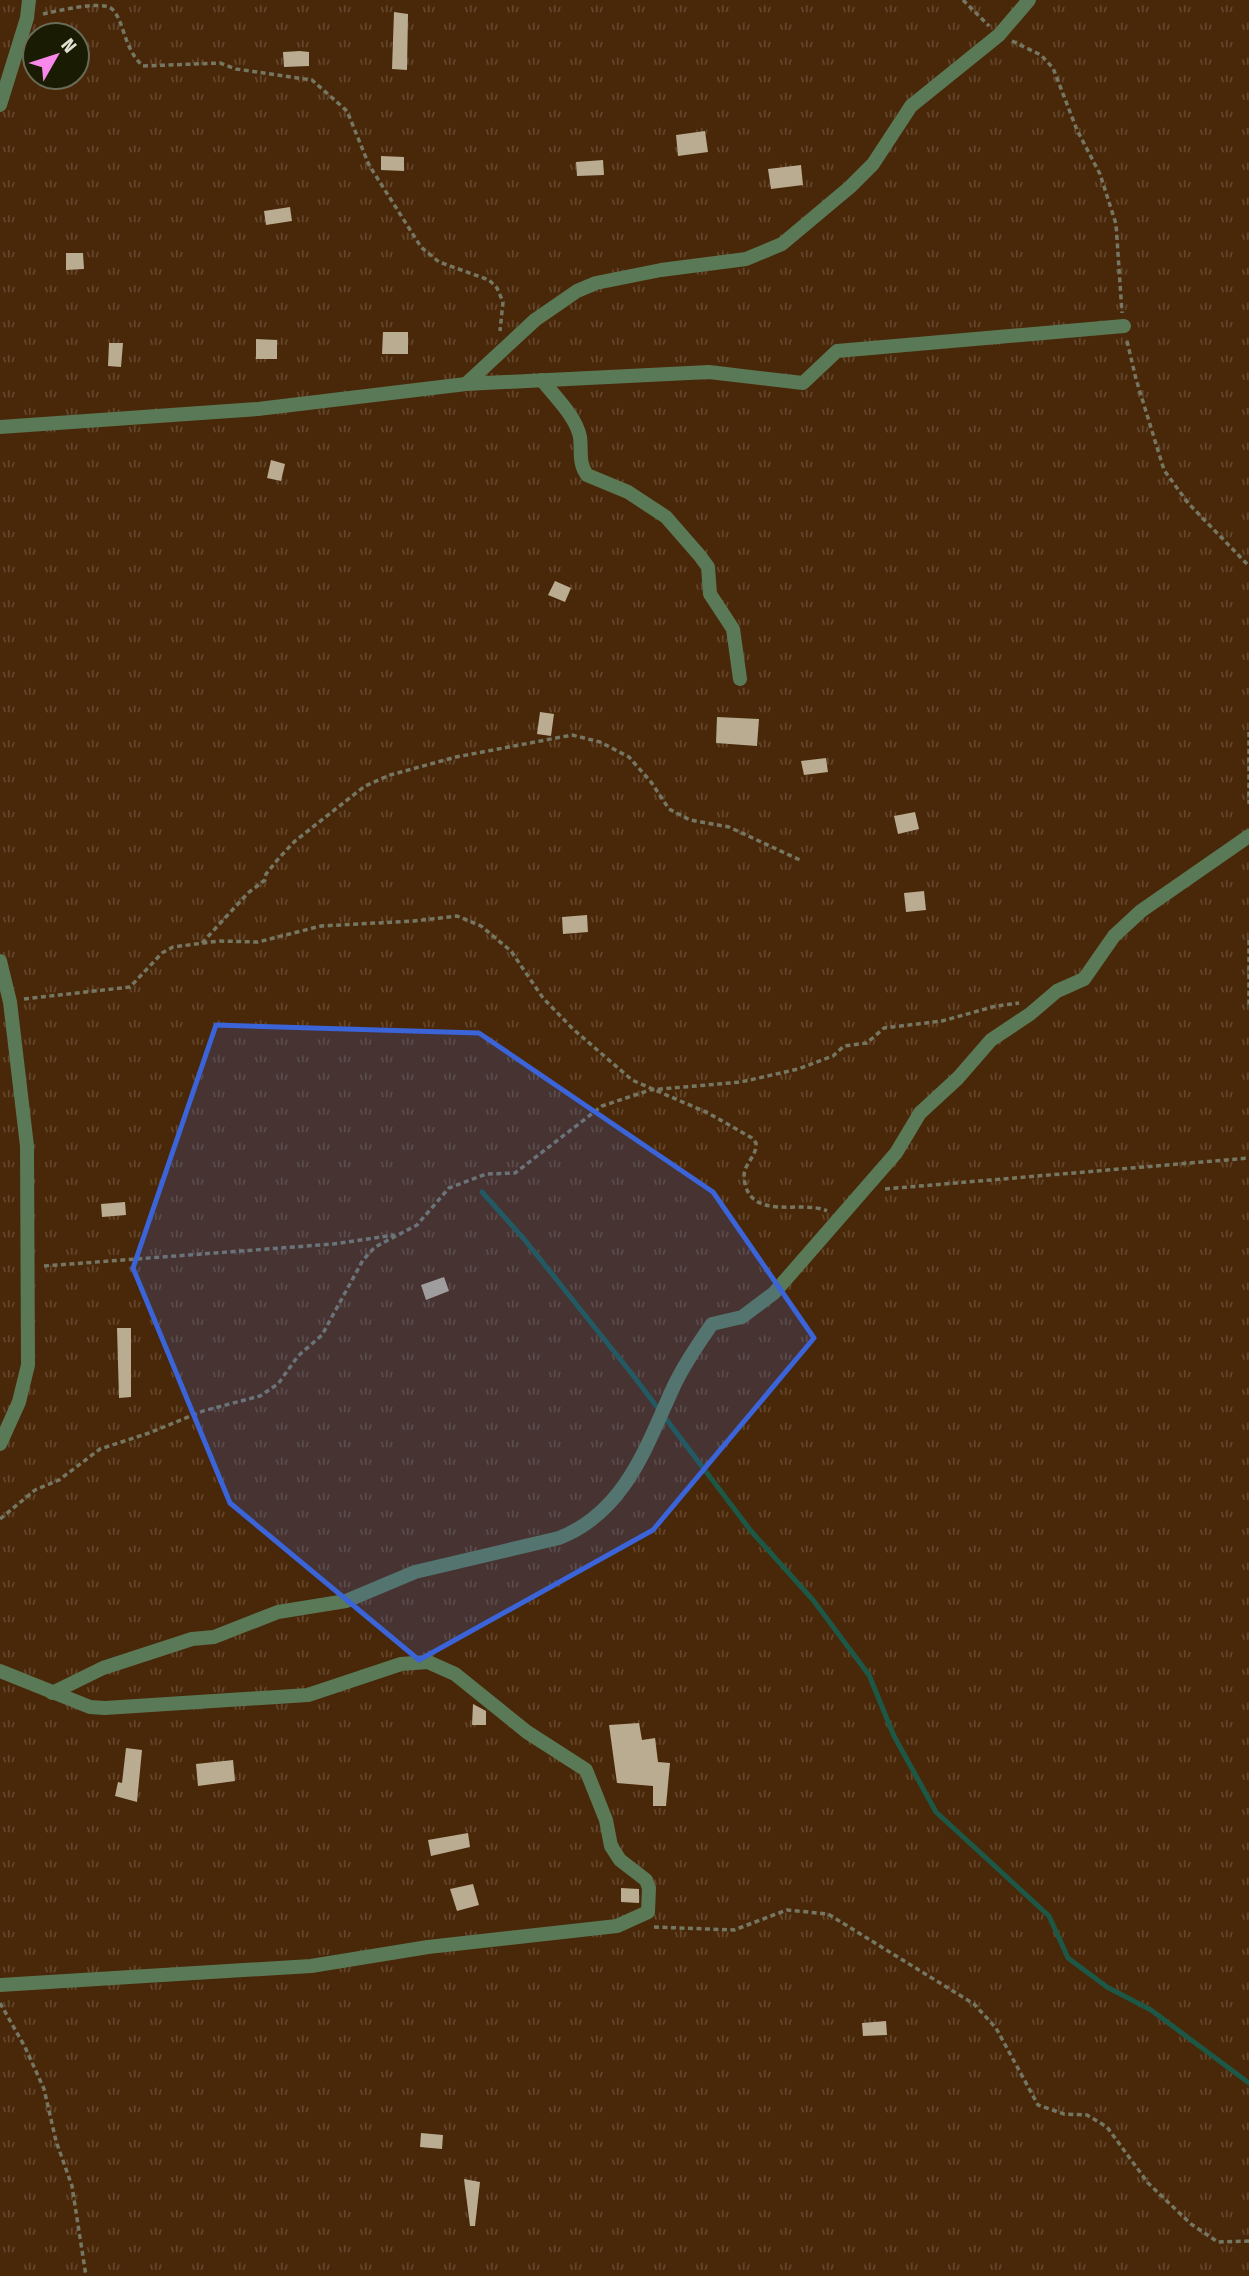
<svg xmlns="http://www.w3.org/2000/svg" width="1249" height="2276" font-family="'Fira Sans Condensed',sans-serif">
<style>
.grass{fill:url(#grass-tufts);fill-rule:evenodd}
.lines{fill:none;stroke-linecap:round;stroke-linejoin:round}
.stream{stroke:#1d5746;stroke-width:5}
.building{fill:#baac90}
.path{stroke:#757762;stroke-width:3.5;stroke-dasharray:5 3.5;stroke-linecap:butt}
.street{stroke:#5a7956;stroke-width:14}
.marked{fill:#3a64d7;fill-opacity:0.2;stroke:#3a64d7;stroke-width:5;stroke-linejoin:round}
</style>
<defs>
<pattern id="grass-tufts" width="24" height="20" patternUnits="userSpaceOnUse" patternTransform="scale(1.75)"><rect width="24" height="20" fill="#492709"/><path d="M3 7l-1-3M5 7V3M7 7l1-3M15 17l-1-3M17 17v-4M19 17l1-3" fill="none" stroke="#63462c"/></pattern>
</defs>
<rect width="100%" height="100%" fill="#22240b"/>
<path class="grass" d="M0,0h1249v2276h-1249zM35,35h42v42h-42z"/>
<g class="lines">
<polyline class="stream" points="482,1192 524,1239 632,1374 751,1531 813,1600 869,1675 894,1736 936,1812 1049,1916 1068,1958 1107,1987 1151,2010 1249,2083"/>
</g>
<g class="building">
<polygon points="394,12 408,14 407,70 392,69"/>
<polygon points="300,51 309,52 309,66 284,67 283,52"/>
<polygon points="705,131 708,152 678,156 676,135"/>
<polygon points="381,156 404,157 404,171 381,170"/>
<polygon points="603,160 604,175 577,176 576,162"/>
<polygon points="801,165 803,185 771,189 768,169"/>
<polygon points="290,207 292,221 266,225 264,211"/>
<polygon points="66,253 83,253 84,269 66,270"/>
<polygon points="383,332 408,332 408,354 382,354"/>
<polygon points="256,339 277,340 277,359 256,359"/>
<polygon points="109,343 123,343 121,367 108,366"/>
<polygon points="271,460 285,464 281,481 267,478"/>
<polygon points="555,581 571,588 565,602 548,595"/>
<polygon points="540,712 554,714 551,736 537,734"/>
<polygon points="717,717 759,719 757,746 716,743"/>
<polygon points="826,758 828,772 804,775 801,761"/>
<polygon points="915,812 919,829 898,834 894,816"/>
<polygon points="924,891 926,910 906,912 904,893"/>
<polygon points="587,915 588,932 563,934 562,917"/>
<polygon points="125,1202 126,1215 102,1217 101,1204"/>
<polygon points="444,1277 449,1291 426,1300 421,1285"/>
<polygon points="117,1328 131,1328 131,1397 119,1398"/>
<polygon points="473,1704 486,1711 486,1725 472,1725"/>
<polygon points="639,1723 642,1740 655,1738 658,1762 670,1763 666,1806 653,1806 653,1786 617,1783 609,1725"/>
<polygon points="126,1748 142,1750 137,1802 115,1796 118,1782 122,1783"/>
<polygon points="233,1760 235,1781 198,1786 196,1764"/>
<polygon points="468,1833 470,1847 431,1856 428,1840"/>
<polygon points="473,1884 479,1905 457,1911 450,1889"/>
<polygon points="621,1888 639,1889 639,1903 621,1902"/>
<polygon points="886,2021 887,2035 863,2036 862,2023"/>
<polygon points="421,2133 443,2135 442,2149 420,2147"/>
<polygon points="464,2179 480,2182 475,2226 470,2226"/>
</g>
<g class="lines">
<g class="path">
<polyline points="963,0 989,26"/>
<path d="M43,14c14,-3 59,-14 69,-5 13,13 11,39 31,57l77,-3 16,6 76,11 35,31 22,54 52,82 18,15 50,18 8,8 6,14 -3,29"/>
<polyline points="1012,41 1041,55 1053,68 1077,130 1100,174 1116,224 1122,313"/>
<polyline points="1127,341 1136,379 1164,470 1188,503 1249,566"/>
<polyline points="1249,732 1249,804"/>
<polyline points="1249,940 1249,1006"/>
<polyline points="202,943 248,893 265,880 266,874 279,858 295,841 365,786 390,775 456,757 572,735 600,742 629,757 651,782 669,809 690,820 729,827 800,860"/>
<path d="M24,999l106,-12 32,-34 11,-6 46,-6 39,1 63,-16 93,-5 43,-5 24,10 30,25 32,47 30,31 59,51 76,33 44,25 4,5c1,14 -13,21 -12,35 5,45 58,21 83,33"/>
<polyline points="885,1189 1249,1158"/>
<polyline points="44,1266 333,1244 395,1235"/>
<polyline points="0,1519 35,1490 59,1480 100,1449 149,1433 203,1411 260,1396 278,1384 298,1356 322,1335 363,1260 375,1247 417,1225 449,1188 486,1174 515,1173 602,1106 650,1090 741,1082 798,1069 833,1056 844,1046 867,1043 884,1028 942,1021 996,1006 1019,1003"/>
<polyline points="654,1927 734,1930 787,1910 828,1914 974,2004 996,2028 1038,2105 1064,2114 1087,2115 1107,2127 1148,2183 1191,2224 1218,2242 1249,2241"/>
<polyline points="0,2003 25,2047 44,2089 56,2141 72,2186 86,2276"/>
</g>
<g class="street">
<polyline points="0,105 27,18 29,0"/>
<path d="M542,380c12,16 34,36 38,57 2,15 -2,25 7,38l41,17 38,25 34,39 8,11 2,27 23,35 7,50"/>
<polyline points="466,384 535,320 577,291 596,283 661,270 746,259 782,244 850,187 873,164 911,106 999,35 1029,0"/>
<polyline points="0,427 258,409 466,384 709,372 803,383 837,351 1124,326"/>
<polyline points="0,961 10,1002 27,1146 28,1365 19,1402 0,1444"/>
<polyline points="0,1671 90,1707 105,1708 308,1695 401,1664 428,1662 455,1674 527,1732 586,1770 606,1820 611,1846 620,1860 646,1880 649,1888 648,1912 617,1926 428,1947 311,1966 0,1985"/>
<path d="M52,1693l51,-25 89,-29 22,-2 64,-25 68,-11 69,-29 144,-34c66,-26 87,-91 114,-150 10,-22 25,-44 39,-64l30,-7 32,-24 122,-140 24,-40 38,-35 33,-38 39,-26 27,-23 27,-12 30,-43 27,-25 108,-75"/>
</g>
</g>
<path class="marked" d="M216,1025l263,8 234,159 101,146 -161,192 -234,130 -189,-157 -97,-235z"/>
<g transform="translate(56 56) rotate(51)"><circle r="33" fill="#191b03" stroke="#696b56" stroke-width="2"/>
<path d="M0-5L12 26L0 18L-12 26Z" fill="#f888ea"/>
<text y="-10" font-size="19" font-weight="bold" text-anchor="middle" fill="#e0e2d3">N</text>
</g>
</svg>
